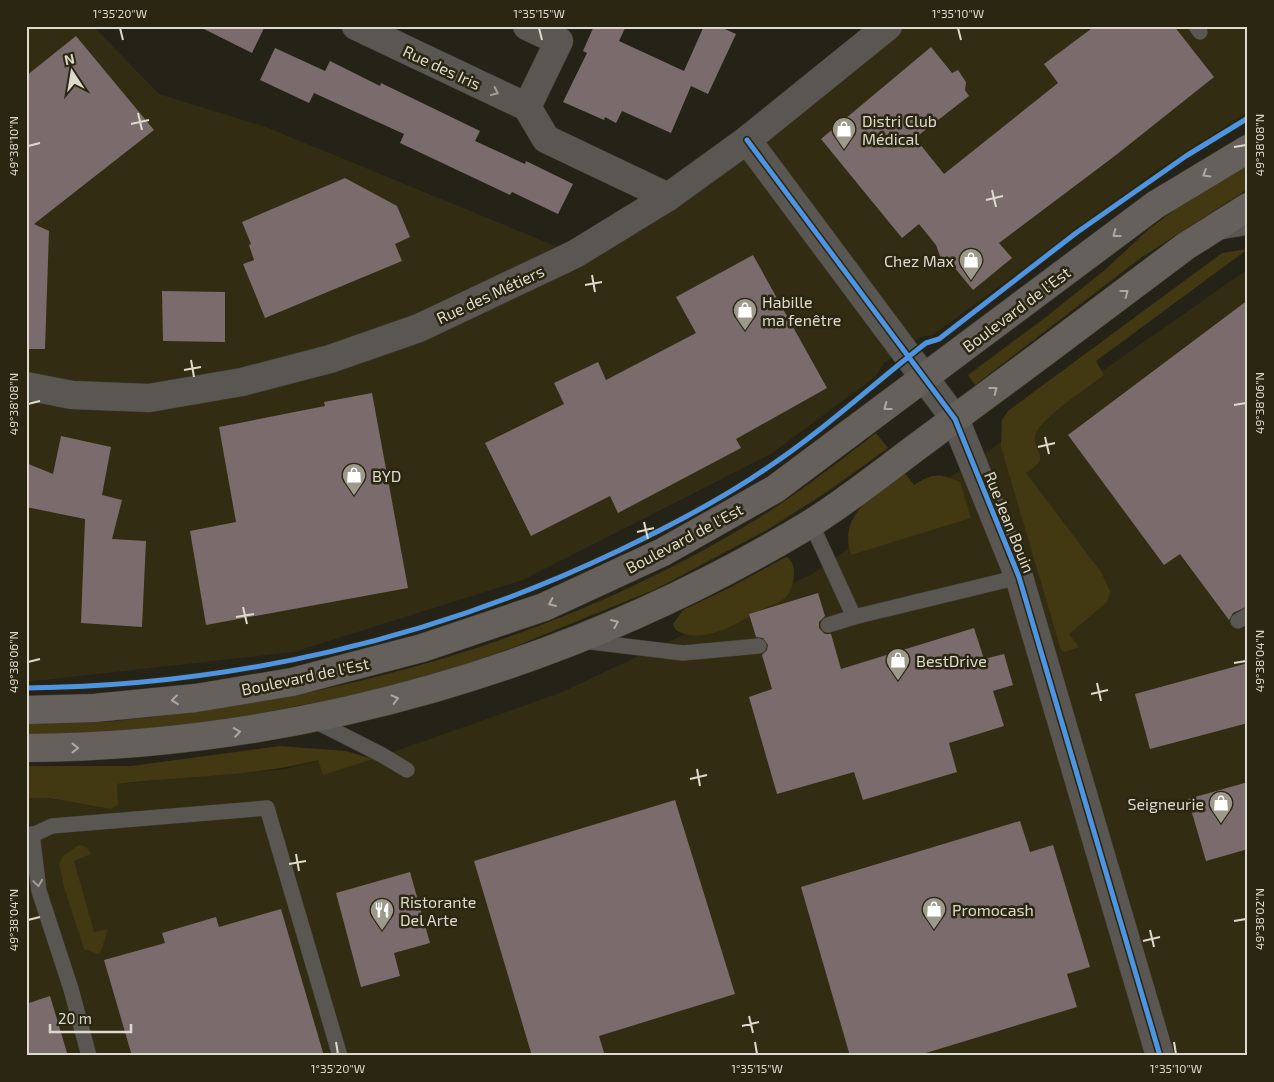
<svg xmlns="http://www.w3.org/2000/svg" width="1274" height="1082" font-family="'Exo 2',sans-serif">
<style>
.built{fill:#322c12}
.green{fill:#423912}
.building{fill:#7a6c6c}
.lines{fill:none;stroke-linecap:round;stroke-linejoin:round}
.service-casing{stroke:#423f35;stroke-width:16}
.minor-casing{stroke:#423f35;stroke-width:29}
.primary-casing{stroke:#423f35;stroke-width:29}
.service{stroke:#5a5652;stroke-width:15}
.minor{stroke:#5a5652;stroke-width:28}
.primary{stroke:#65605b;stroke-width:28}
.cycleway-casing{stroke:#2b2611;stroke-width:8}
.cycleway{stroke:#4d94e3;stroke-width:5}
.oneway{stroke:#a29f96}
.oneway2{stroke:#ada99f}
.ticks{fill:none;stroke:#dddacd;stroke-width:2}
.labels{text-anchor:middle;dominant-baseline:central;stroke-width:5;stroke-linejoin:round;paint-order:stroke}
.street-label{font-size:16px;fill:#dddacd;stroke:#2b2611}
.poi-label{font-size:16px;fill:#dddacd;stroke:#2b2611;text-anchor:start}
.neatline{fill:none;stroke:#dddacd;stroke-width:2}
.ticks-label{font-size:12px;text-anchor:middle;fill:#dddacd}
</style>
<rect width="100%" height="100%" fill="#252217"/>
<g class="built">
<polygon points="26,26 93,26 159,94 266,127 575,254 888,26 1248,26 1248,112 1156,171 933,335 920,337 884,363 875,377 771,454 523,580 294,652 26,682"/>
<polygon points="1248,269 1248,1056 26,1056 26,798 49,798 111,809 118,805 116,784 286,769 318,760 323,774 373,759 560,693 812,574"/>
</g>
<g class="green">
<polygon points="1248,164 1248,189 1142,257 975,385 968,375 1046,317 1106,269 1150,228 1191,198"/>
<path d="M1248,249l-152,112 8,14c-18,14 -56,38 -67,56 -7,12 5,21 3,29 -1,5 -10,10 -14,13l75,99 9,19 -3,11 -38,32 10,13 -14,5 -4,-2 -60,-203 1,-27 6,-9 214,-158z"/>
<path d="M876,433l12,15 -61,44 -60,38 -111,59 -147,60 -74,26 -65,17 -156,30 -102,12 -86,2v-14c29,-1 59,2 88,-1 226,-21 448,-82 643,-202 42,-26 80,-56 119,-86z"/>
<path d="M905,473l9,12c19,-12 25,-12 46,-3l11,36 -120,37c-14,-42 25,-60 54,-82z"/>
<path d="M786,557c13,5 8,32 0,40 -5,5 -15,8 -21,11 -24,13 -62,39 -89,22l-3,-6 10,-14 48,-23z"/>
<path d="M280,746l66,5 27,8 -50,16 -5,-15c-65,17 -134,16 -201,24l1,21 -7,4 -62,-11h-23v-32h105z"/>
<polygon points="79,845 87,847 91,854 74,861 94,932 108,929 101,951 98,954 84,949 64,887 59,863 63,856"/>
</g>
<g class="building">
<polygon points="198,26 265,26 252,53"/>
<polygon points="594,26 626,26 619,41 684,71 704,26 718,26 736,34 708,94 691,86 671,133 622,111 616,123 605,117 604,120 563,102 587,53 583,51"/>
<polygon points="1095,26 1174,26 1214,77 1116,155 999,243 1012,258 973,290 949,261 941,259 936,245 919,224 902,238 821,139 931,47 952,73 958,70 966,82 965,90 969,96 915,138 944,174 1058,83 1044,64"/>
<polygon points="76,36 154,130 34,224 49,231 45,349 26,349 26,76"/>
<polygon points="275,48 325,71 330,61 380,86 381,83 480,131 475,141 525,164 526,161 573,184 558,214 512,192 510,195 400,143 404,134 314,93 309,103 260,80"/>
<polygon points="345,178 397,206 410,237 395,244 402,261 265,318 243,264 254,260 249,245 251,244 242,222"/>
<polygon points="753,255 827,388 736,439 741,448 618,513 610,496 531,536 485,443 564,404 554,383 598,362 606,380 696,333 676,297"/>
<polygon points="162,291 225,292 225,342 163,341"/>
<polygon points="1248,300 1248,606 1233,613 1229,620 1180,554 1164,565 1068,435"/>
<polygon points="372,393 408,588 206,625 190,531 236,522 219,427 325,406 324,402"/>
<polygon points="61,436 111,447 102,495 122,500 112,539 146,541 142,627 81,623 85,519 26,507 26,463 53,474"/>
<polygon points="818,593 825,616 819,622 819,628 825,634 831,634 841,669 974,628 984,659 1004,654 1013,685 993,691 1004,726 949,743 957,772 863,800 854,772 777,794 749,697 772,689 762,655 767,650 768,645 763,638 756,637 749,614"/>
<polygon points="1248,663 1248,723 1150,749 1135,694"/>
<polygon points="1248,782 1248,849 1206,861 1188,799"/>
<polygon points="675,800 735,994 599,1036 605,1056 532,1056 474,861"/>
<polygon points="1020,821 1030,852 1053,845 1090,967 1067,974 1077,1007 916,1056 850,1056 801,887"/>
<polygon points="410,872 430,943 394,953 400,976 361,987 336,893"/>
<polygon points="281,909 324,1056 132,1056 104,960 165,943 162,933 216,917 219,927"/>
<polygon points="50,996 68,1056 26,1056 26,1004"/>
</g>
<g class="lines">
<g class="service-casing">
<g id="service">
<polyline points="1196,26 1200,32"/>
<polyline points="1219,232 1248,227"/>
<polyline points="811,523 854,617 1019,577"/>
<polyline points="1238,621 1248,615"/>
<polyline points="828,625 854,617"/>
<polyline points="583,641 683,653 759,646"/>
<polyline points="311,719 382,755 407,770"/>
<polyline points="32,834 39,891 71,989 89,1056"/>
<polyline points="26,838 52,826 267,808 340,1056"/>
</g>
</g>
<g class="minor-casing">
<g id="minor">
<polyline points="356,26 527,107 559,41 527,26"/>
<polyline points="527,107 546,139 668,197"/>
<polyline points="747,140 955,419 1019,577 1160,1056"/>
<polyline points="26,386 72,395 149,398 242,382 330,359 419,328 575,254 668,197 747,140 888,26"/>
</g>
</g>
<g class="primary-casing">
<g id="primary">
<polyline points="26,710 94,708 196,698 292,682 422,648 544,607 663,552 775,489 1155,205 1248,149"/>
<path d="M26,748c275,-2 549,-82 784,-224 40,-25 78,-56 116,-84 87,-64 174,-129 260,-194l62,-39"/>
</g>
</g>
<use href="#service" class="service"/>
<use href="#minor" class="minor"/>
<use href="#primary" class="primary"/>
<g class="cycleway-casing">
<g id="cycleway">
<polyline points="747,140 955,419 1019,577 1160,1056"/>
<path d="M26,688c206,-2 408,-49 594,-138 50,-24 101,-50 147,-82 56,-37 106,-84 159,-125l13,-4 137,-106 110,-77 62,-38"/>
</g>
</g>
<use href="#cycleway" class="cycleway"/>
</g>
<defs><path id="oneway-chevron" d="M-2-3.5L2.5 0L-2 3.5" fill="none" stroke-width="1.6" stroke-linecap="round" stroke-linejoin="round" transform="scale(1.25)"/></defs>
<g class="oneway">
<use href="#oneway-chevron" transform="translate(495 92) rotate(25)"/>
<use href="#oneway-chevron" transform="translate(38 883) rotate(82)"/>
</g>
<g class="oneway2">
<use href="#oneway-chevron" transform="translate(1206 174) rotate(149)"/>
<use href="#oneway-chevron" transform="translate(1116 234) rotate(143)"/>
<use href="#oneway-chevron" transform="translate(1125 293) rotate(-37)"/>
<use href="#oneway-chevron" transform="translate(994 390) rotate(-37)"/>
<use href="#oneway-chevron" transform="translate(887 407) rotate(143)"/>
<use href="#oneway-chevron" transform="translate(552 603) rotate(155)"/>
<use href="#oneway-chevron" transform="translate(615 623) rotate(-23)"/>
<use href="#oneway-chevron" transform="translate(395 699) rotate(-14)"/>
<use href="#oneway-chevron" transform="translate(175 700) rotate(174)"/>
<use href="#oneway-chevron" transform="translate(237 732) rotate(-9)"/>
<use href="#oneway-chevron" transform="translate(75 748)"/>
</g>
<path class="ticks" d="M120,28l3,12M539,28l3,12M958,28l3,12M138,113l4,17M131,124l18,-4M28,146l12,-3M1234,147l12,-2M992,190l4,17M986,200l17,-4M592,275l3,17M585,285l17,-3M191,360l3,17M184,370l17,-3M28,404l12,-3M1234,405l12,-2M1045,437l4,17M1038,447l17,-4M644,522l4,17M637,532l17,-4M243,607l4,17M236,617l18,-3M28,662l12,-3M1234,663l12,-2M1097,683l4,18M1091,694l17,-4M697,769l3,17M690,779l17,-4M296,854l3,17M289,864l17,-3M28,920l12,-3M1234,921l12,-2M1150,930l4,17M1143,941l17,-4M749,1016l4,17M742,1026l17,-4M336,1042l2,12M755,1042l2,12M1174,1042l2,12"/>
<defs>
<g id="shop-pin" transform="scale(1.25)"><path d="M0 17L-7.5 6A9.5 9.5 0 1 1 7.5 6Z" fill="#9d9a8d" stroke="#2b2611"/><path d="M-5-2.5h2.3a2.7 3.5 0 0 1 5.4 0H5L5.5 6h-11ZM-1.5-2.5h3a1.5 2.3 0 0 0-3 0Z" fill="#fff"/></g>
<g id="restaurant-pin" transform="scale(1.25)"><path d="M0 17L-7.5 6A9.5 9.5 0 1 1 7.5 6Z" fill="#9d9a8d" stroke="#2b2611"/><path d="M-5-6h1v4h1v-4h1v4h1v-4h1v5L-1.5 .5V6h-2V.5L-5-1ZM5-6V6H3V1.5H1.5Q1.5-4 5-6Z" fill="#fff"/></g>
</defs>
<g fill-rule="evenodd">
<use href="#shop-pin" x="844" y="129"/>
<use href="#shop-pin" x="971" y="260"/>
<use href="#shop-pin" x="745" y="310"/>
<use href="#shop-pin" x="354" y="475"/>
<use href="#shop-pin" x="898" y="660"/>
<use href="#shop-pin" x="1221" y="803"/>
<use href="#shop-pin" x="934" y="909"/>
<use href="#restaurant-pin" x="382" y="910"/>
</g>
<g class="labels">
<g class="street-label">
<text transform="translate(442 67) rotate(25)">Rue des Iris</text>
<text transform="translate(490 294) rotate(-25)">Rue des Métiers</text>
<text transform="translate(1016 309) rotate(-37)">Boulevard de l'Est</text>
<text transform="translate(1010 522) rotate(68)">Rue Jean Bouin</text>
<text transform="translate(684 538) rotate(-28)">Boulevard de l'Est</text>
<text transform="translate(305 676) rotate(-12)">Boulevard de l'Est</text>
</g>
<g class="poi-label">
<text x="862" y="120">Distri Club<tspan x="862" dy="18">Médical</tspan></text>
<text x="954" y="260" text-anchor="end">Chez Max</text>
<text x="762" y="301">Habille<tspan x="762" dy="18">ma fenêtre</tspan></text>
<text x="372" y="475">BYD</text>
<text x="916" y="660">BestDrive</text>
<text x="1204" y="803" text-anchor="end">Seigneurie</text>
<text x="400" y="901">Ristorante<tspan x="400" dy="18">Del Arte</tspan></text>
<text x="952" y="909">Promocash</text>
</g>
</g>
<rect width="1274" height="1082" fill="none" stroke="#2b2611" stroke-width="55"/>
<g transform="translate(72 72) rotate(348)" stroke="#2b2611" stroke-width="4" paint-order="stroke">
<path d="M0-4L9 19L0 12L-9 19Z" fill="#dddacd"/>
<text y="-8" font-size="14" font-weight="bold" text-anchor="middle" fill="#dddacd">N</text>
</g>
<path d="M50 1024v8h81v-8" fill="none" stroke="#dddacd" stroke-width="2.5"/>
<text x="58" y="1024" font-size="15" fill="#dddacd" stroke="#2b2611" stroke-width="4" paint-order="stroke">20 m</text>
<rect x="28" y="28" width="1218" height="1026" class="neatline"/>
<g class="ticks-label">
<text x="120" y="18">1°35'20"W</text>
<text x="539" y="18">1°35'15"W</text>
<text x="958" y="18">1°35'10"W</text>
<text transform="translate(1260 145) rotate(-90)" y="4">49°38'08"N</text>
<text transform="translate(14 146) rotate(-90)" y="4">49°38'10"N</text>
<text transform="translate(1260 403) rotate(-90)" y="4">49°38'06"N</text>
<text transform="translate(14 404) rotate(-90)" y="4">49°38'08"N</text>
<text transform="translate(1260 661) rotate(-90)" y="4">49°38'04"N</text>
<text transform="translate(14 662) rotate(-90)" y="4">49°38'06"N</text>
<text transform="translate(1260 919) rotate(-90)" y="4">49°38'02"N</text>
<text transform="translate(14 920) rotate(-90)" y="4">49°38'04"N</text>
<text x="338" y="1073">1°35'20"W</text>
<text x="757" y="1073">1°35'15"W</text>
<text x="1176" y="1073">1°35'10"W</text>
</g>
</svg>
